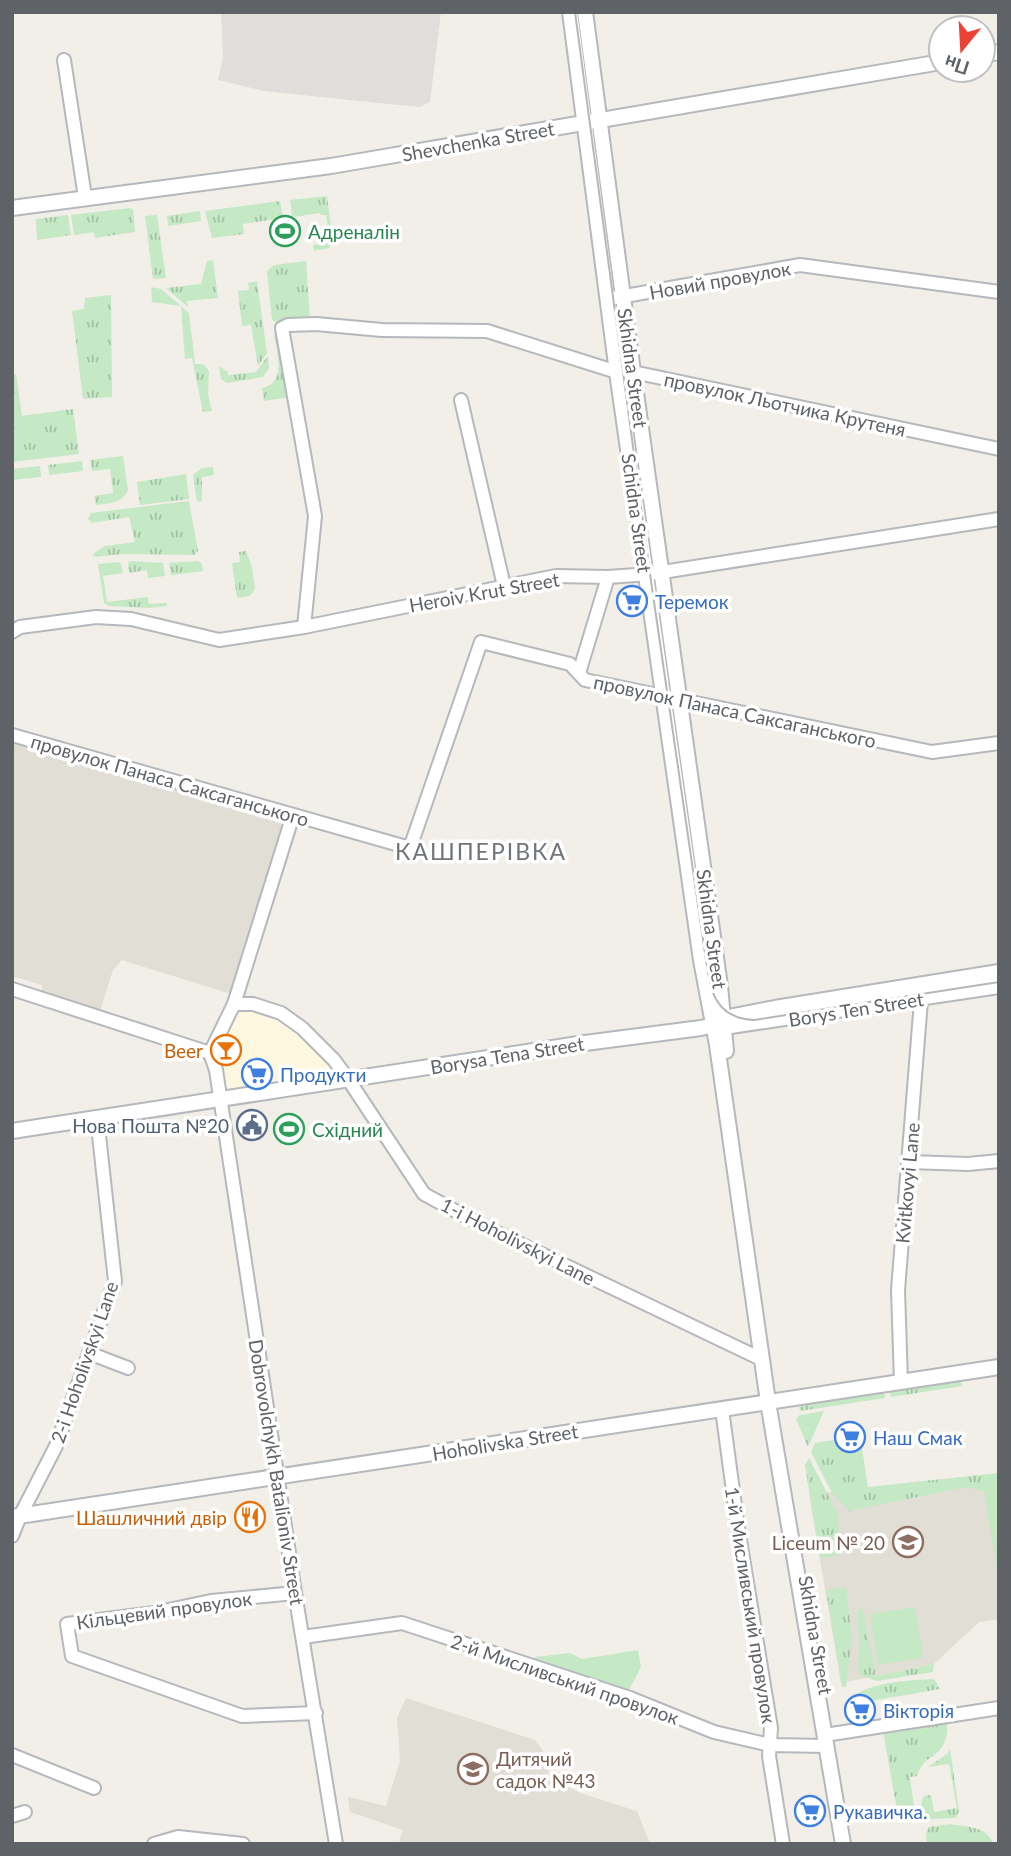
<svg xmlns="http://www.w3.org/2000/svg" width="1011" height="1856" font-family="Lato,sans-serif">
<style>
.commercial{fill:#fef7e0}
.industrial{fill:#e0deda}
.education{fill:#e1ded6}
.grass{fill:url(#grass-tufts)}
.park{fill:#c5e8c5}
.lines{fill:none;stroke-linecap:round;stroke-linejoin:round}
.minor-casing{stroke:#b5b8bc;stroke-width:16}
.tertiary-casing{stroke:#b5b8bc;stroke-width:18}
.minor{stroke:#fff;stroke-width:12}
.tertiary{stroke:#fff;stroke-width:14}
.tram{stroke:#b6b7b8;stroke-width:2}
.labels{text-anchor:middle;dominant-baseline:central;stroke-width:7;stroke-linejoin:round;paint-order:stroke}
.street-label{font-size:19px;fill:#5f6368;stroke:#fff}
.leisure-label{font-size:19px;fill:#27864d;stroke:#fff;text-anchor:start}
.shop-label{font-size:19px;fill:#366cbe;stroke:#fff;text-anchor:start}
.food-label{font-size:19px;fill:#c56008;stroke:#fff;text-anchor:end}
.service-label{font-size:19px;fill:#4e5e75;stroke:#fff;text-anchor:end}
.education-label{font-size:19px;fill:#785e54;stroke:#fff;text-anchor:end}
.quarter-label{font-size:23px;letter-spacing:2px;fill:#70757a;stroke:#fff}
</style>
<defs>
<pattern id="grass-tufts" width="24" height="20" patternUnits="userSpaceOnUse" patternTransform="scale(1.75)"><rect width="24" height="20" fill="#c5e8c5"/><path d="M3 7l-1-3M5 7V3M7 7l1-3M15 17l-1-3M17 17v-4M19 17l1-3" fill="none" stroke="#a3c0a4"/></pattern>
</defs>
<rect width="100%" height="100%" fill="#f1efe8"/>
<polygon class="commercial" points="243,1008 255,1009 288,1021 308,1038 336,1072 227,1089 220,1043 235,1012"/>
<polygon class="industrial" points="221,12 441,12 430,102 420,107 378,103 264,91 218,80 223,58"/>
<g class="education">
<polygon points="14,742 272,814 282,823 231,994 122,960 113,970 100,1011 42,993 42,985 12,976"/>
<polygon points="999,1473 999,1619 979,1622 934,1664 841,1683 809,1494"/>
<polygon points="406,1698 535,1740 543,1751 550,1778 583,1794 637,1811 650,1844 407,1844 399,1841 403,1830 350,1812 348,1797 386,1806 400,1761 397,1718"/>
</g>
<g class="grass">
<polygon points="327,196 333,243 329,248 314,251 313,245 324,243 324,240 330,239 326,215 321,215 320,213 292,217 290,200"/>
<polygon points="280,201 283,218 243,224 244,234 212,238 205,211"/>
<polygon points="130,208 133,210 135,232 95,238 94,232 74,235 71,215"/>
<polygon points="200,211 201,221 168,226 167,216"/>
<polygon points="68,215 71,235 37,240 36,219"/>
<polygon points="157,215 166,278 153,279 145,216"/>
<polygon points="213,260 218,298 187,301 188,307 166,288 201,284 207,261"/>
<polygon points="306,261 310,319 276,322 272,320 267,271 274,265"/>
<polygon points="257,281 267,353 258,366 251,325 242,326 238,291 249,290 248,283"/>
<polygon points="151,287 161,289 189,313 195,364 203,364 209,371 208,394 212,411 203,412 192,358 185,359 181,306 152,302"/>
<polygon points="111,295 112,397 83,399 72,311 84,309 85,298"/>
<path d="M277,332l14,65 -27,4 -2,-13c25,-5 15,-34 12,-53z"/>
<polygon points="268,356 269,368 263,377 227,383 221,379 219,366 228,372 228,375 256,372"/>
<polygon points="16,374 22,416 73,409 79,454 12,462 12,375"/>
<path d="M123,456l5,34c-6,14 -19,13 -32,15l-2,-9 19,-3 -3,-24 -18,2 -2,-11z"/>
<polygon points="82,461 83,471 49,475 48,465"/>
<polygon points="40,466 41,477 12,480 12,469"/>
<polygon points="213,467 214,475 202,477 202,501 197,502 193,475 202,468"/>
<polygon points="186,474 189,499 140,505 137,482"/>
<polygon points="189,501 198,551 194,555 124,554 93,557 94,553 105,546 135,542 129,517 92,523 88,519 91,513"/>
<polygon points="246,551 252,567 255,589 250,596 237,598 232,563 240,562 239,552"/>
<polygon points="130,561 163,563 165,576 148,578 147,570 129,573 128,564"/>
<polygon points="198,561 202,564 203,571 171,575 169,563"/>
<polygon points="119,562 121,564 123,573 103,576 107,602 148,597 149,604 167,603 167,606 149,608 109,606 104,603 98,564"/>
<polygon points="961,1381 962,1386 891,1397 890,1392"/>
<polygon points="884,1393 885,1398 800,1411 799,1406"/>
<polygon points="824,1411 808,1447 796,1419 800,1415"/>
<polygon points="839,1439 840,1445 861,1442 868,1487 999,1473 999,1489 984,1491 966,1487 849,1511 832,1493 811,1452 815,1443"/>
<polygon points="809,1458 838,1514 840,1555 820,1558 805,1465"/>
<polygon points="846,1587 852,1638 846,1687 842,1687 826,1590"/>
<polygon points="863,1609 876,1676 934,1664 933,1672 877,1681 860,1675 858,1671 859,1640 857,1610"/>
<path d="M934,1679l6,10 -92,16c7,-23 65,-25 86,-26z"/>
<path d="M947,1721c3,38 -22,29 -30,55l-7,1 5,37 -3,2h-14l-15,-85z"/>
<path d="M950,1749l9,62 -3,7 -27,1c-9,-4 -10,-15 -5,-23l7,-1 3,17 23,-4 -8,-44 -21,3 19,-13z"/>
<path d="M950,1824c16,3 38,2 43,20h-66l-1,-11 3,-6z"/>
</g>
<g class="park">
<polygon points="999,1489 999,1580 984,1491"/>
<polygon points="915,1607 923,1658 878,1665 870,1614"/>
<polygon points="638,1650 641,1667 628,1692 535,1662 535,1657 570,1653 582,1659"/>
</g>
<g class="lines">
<g class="minor-casing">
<g id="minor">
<polyline points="64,60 85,197"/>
<polyline points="608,299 800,265 999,292"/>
<polyline points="461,400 504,586"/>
<polyline points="304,627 315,516 282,328 288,325 316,324 382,330 487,331 617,372 633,372 999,449"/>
<polyline points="12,632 20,627 96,617 131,619 219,640 304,627 556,576 608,577 650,574 999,519"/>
<polyline points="579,673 608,577"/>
<polyline points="12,735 410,848 481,642 570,664 585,680 932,752 999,743"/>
<polyline points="12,989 210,1053 234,1004 253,1004 281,1013 302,1028 334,1060 348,1079 424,1194 487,1228 761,1359"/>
<polyline points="234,1004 293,815"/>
<polyline points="210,1053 216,1070 295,1593 336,1844"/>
<polyline points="909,1162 968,1164 999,1161"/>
<polyline points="89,1353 128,1368"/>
<polyline points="901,1382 898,1290 922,988"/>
<polyline points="722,1409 738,1528 771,1728 769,1756 783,1844"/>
<polyline points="12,1536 20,1516 56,1446 115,1281 97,1117"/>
<polyline points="295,1593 211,1601 154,1613 67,1624 72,1656 242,1716 316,1713"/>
<polyline points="303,1637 402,1623 630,1698 714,1732 770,1745 827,1746"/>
<polyline points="825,1735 999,1708"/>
<polyline points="12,1755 94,1788"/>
<polyline points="12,1816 25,1812"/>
<polyline points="154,1844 178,1837 243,1844"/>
</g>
</g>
<g class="tertiary-casing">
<g id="tertiary">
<polyline points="570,12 617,372 701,960 717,1045 768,1402 843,1844"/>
<polyline points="585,12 633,372 720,986 726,1051"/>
<polyline points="983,55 999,52"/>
<polyline points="12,208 331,166 941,62"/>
<polyline points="718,1026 724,1027 999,986"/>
<polyline points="12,1131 585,1043 701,1028 713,1025 723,1018 775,1008 999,972"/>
<polyline points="12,1517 999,1367"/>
</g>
</g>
<use href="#minor" class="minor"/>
<use href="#tertiary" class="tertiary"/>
<path class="tram" d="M575,12l75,562 56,386c5,32 9,58 48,60l245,-38"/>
</g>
<defs>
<g id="stadium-ring" transform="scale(1.575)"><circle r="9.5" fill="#fff" stroke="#2e9e5b" stroke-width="1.5"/><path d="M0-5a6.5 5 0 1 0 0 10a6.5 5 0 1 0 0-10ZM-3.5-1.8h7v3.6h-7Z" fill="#2e9e5b"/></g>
<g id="supermarket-ring" transform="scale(1.575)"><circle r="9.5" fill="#fff" stroke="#3f7fe0" stroke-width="1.5"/><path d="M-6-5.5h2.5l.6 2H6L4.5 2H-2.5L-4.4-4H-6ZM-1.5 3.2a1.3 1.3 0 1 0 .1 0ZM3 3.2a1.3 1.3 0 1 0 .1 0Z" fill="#3f7fe0"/></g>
<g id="bar-ring" transform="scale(1.575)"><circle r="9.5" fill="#fff" stroke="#e8710a" stroke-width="1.5"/><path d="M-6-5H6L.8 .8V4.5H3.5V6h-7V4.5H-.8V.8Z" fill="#e8710a"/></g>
<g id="civic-ring" transform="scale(1.575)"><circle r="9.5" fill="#fff" stroke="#5c6f8a" stroke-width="1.5"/><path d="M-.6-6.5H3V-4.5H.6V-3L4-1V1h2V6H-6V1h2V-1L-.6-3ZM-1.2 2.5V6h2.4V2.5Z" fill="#5c6f8a"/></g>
<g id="restaurant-ring" transform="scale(1.575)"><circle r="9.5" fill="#fff" stroke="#e8710a" stroke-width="1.5"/><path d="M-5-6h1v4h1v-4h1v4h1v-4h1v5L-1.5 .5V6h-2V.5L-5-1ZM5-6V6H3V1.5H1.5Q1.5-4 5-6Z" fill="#e8710a"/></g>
<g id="school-ring" transform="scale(1.575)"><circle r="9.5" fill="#fff" stroke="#8d6e63" stroke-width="1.5"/><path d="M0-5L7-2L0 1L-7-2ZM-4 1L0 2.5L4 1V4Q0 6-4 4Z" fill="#8d6e63"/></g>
</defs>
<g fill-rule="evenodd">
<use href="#stadium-ring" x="285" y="231"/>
<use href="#supermarket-ring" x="632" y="601"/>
<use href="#bar-ring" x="226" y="1050"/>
<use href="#supermarket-ring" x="257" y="1074"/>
<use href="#civic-ring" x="252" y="1125"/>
<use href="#stadium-ring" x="289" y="1129"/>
<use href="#supermarket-ring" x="850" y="1437"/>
<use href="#restaurant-ring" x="250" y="1517"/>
<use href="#school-ring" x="908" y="1542"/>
<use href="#supermarket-ring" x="860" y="1710"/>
<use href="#school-ring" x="473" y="1769"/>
<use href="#supermarket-ring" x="810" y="1811"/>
</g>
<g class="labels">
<g class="street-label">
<text transform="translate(478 141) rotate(-10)">Shevchenka Street</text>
<text transform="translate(720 280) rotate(-10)">Новий провулок</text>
<text transform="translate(633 368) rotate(82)">Skhidna Street</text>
<text transform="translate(785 404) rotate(12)">провулок Льотчика Крутеня</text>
<text transform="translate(637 513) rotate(82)">Schidna Street</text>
<text transform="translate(484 592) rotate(-10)">Heroiv Krut Street</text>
<text transform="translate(735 711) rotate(12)">провулок Панаса Саксаганського</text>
<text transform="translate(170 780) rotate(16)">провулок Панаса Саксаганського</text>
<text transform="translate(712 929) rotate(82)">Skhidna Street</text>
<text transform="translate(856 1009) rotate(-9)">Borys Ten Street</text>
<text transform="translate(507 1055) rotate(-9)">Borysa Tena Street</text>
<text transform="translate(907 1183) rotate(-85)">Kvitkovyi Lane</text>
<text transform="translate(518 1241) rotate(27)">1-i Hoholivskyi Lane</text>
<text transform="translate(84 1362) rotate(-71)">2-i Hoholivskyi Lane</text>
<text transform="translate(505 1442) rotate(-9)">Hoholivska Street</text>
<text transform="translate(277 1472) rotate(81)">Dobrovolchykh Batalioniv Street</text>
<text transform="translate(751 1605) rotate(81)">1-й Мисливський провулок</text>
<text transform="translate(164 1610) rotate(-8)">Кільцевий провулок</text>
<text transform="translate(816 1635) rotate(80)">Skhidna Street</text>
<text transform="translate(565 1679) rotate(19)">2-й Мисливський провулок</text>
</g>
<g class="leisure-label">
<text x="308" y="231">Адреналін</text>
<text x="312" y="1129">Східний</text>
</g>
<g class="shop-label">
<text x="655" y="601">Теремок</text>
<text x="280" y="1074">Продукти</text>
<text x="873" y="1437">Наш Смак</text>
<text x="883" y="1710">Вікторія</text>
<text x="833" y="1811">Рукавичка.</text>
</g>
<g class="food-label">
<text x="203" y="1050">Beer</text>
<text x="227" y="1517">Шашличний двір</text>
</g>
<g class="service-label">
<text x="229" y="1125">Нова Пошта №20</text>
</g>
<g class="education-label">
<text x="885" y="1542">Liceum № 20</text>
<text x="496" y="1758" text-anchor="start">Дитячий<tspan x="496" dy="22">садок №43</tspan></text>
</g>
<g class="quarter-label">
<text x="481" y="851">КАШПЕРІВКА</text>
</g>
</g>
<rect width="1011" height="1856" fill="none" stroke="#5f6368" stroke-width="28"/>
<g transform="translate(962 49) rotate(198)"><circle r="33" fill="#ffffff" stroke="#bfc1c3" stroke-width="2"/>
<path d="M0-5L12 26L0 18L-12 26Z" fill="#ea4335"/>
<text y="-10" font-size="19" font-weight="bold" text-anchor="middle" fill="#5f6368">Пн</text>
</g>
</svg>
